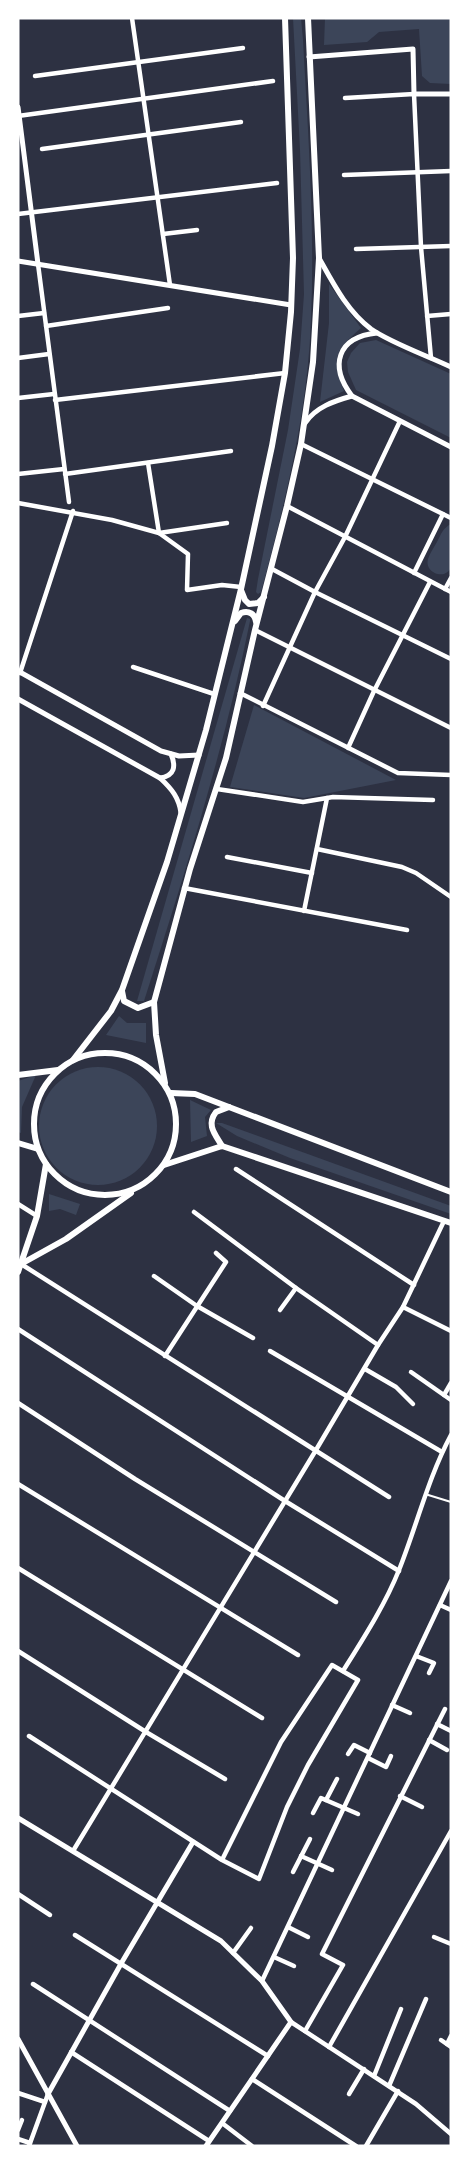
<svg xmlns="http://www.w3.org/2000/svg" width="469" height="2164" font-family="Mulish,sans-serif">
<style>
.green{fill:#3c4559}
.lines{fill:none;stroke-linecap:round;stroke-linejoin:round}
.service{stroke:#fff;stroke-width:2}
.minor{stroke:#fff;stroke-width:4.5}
.tertiary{stroke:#fff;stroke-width:5}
.secondary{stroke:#fff;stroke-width:6}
</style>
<rect width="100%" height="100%" fill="#2d3142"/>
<g class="green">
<path d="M293,18h8l2,22c5,93 12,186 8,279 -3,92 -26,184 -50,273l-3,2 -2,-2 2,-13 30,-149 12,-81 4,-55 -4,-144z"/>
<polygon points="325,18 451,18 451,84 430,83 422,76 419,29 379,32 367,42 324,45"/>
<path d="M329,284l32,44c-26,23 -30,29 -17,63l-24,11 9,-79z"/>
<polygon points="376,340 451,374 451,438 356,390 348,372 347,362 351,353 360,343"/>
<path d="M451,524c0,11 3,33 0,43 -5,14 -27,6 -23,-8 2,-6 6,-12 9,-17 4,-8 6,-14 14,-18z"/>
<path d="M247,618l3,1v2c-26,129 -66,255 -106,380h-7z"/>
<polygon points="254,705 396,780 304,798 230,787"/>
<polygon points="119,1016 127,1023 146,1023 146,1043 106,1035"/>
<circle cx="98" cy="1126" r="59"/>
<polygon points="36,1075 22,1107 21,1133 18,1132 18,1081"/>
<polygon points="190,1100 211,1110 205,1117 207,1136 191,1142"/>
<polygon points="216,1123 222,1123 451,1206 451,1214 290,1158 237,1136"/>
<polygon points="49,1194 80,1204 76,1215 60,1209 49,1211"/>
</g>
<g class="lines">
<polyline class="service" points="425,1494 451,1502"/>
<g class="minor">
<polyline points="132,18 170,285"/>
<polyline points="35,76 243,48"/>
<polyline points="345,98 414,94 421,247 431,358"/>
<polyline points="18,116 273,81"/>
<polyline points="42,149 241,122"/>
<polyline points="344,175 451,171"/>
<polyline points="18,214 277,183"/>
<polyline points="163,234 197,230"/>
<polyline points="356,249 451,246"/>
<polyline points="38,264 69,502"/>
<polyline points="18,316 44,313"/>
<polyline points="427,316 451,314"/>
<polyline points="46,326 168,308"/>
<polyline points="18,358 49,354"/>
<polyline points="18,398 54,394"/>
<polyline points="55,400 285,373"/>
<polyline points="301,444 451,518"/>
<polyline points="148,463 159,533"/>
<polyline points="18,474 64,469"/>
<polyline points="65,474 231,451"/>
<polyline points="18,503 112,520 159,533 188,554 187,590 222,585 241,587"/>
<polyline points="287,506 451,592"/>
<polyline points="159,533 227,523"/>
<polyline points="272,569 315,592 451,659"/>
<polyline points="414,573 443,514"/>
<polyline points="445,589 451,578"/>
<polyline points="255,630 451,728"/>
<polyline points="133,667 214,694"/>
<polyline points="20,673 73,511"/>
<polyline points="240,693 398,773 451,775"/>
<polyline points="263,706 315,592 345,537 400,421"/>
<polyline points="348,748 374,691 430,582"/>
<polyline points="217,789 303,802 333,797 433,800"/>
<polyline points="317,849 402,867 416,873 451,897"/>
<polyline points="227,857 312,873"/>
<polyline points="184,888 407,930"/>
<polyline points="304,911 327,798"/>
<polyline points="236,1169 414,1285"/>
<polyline points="18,1204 37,1216"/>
<polyline points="194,1212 296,1288 378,1345"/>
<polyline points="21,1264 389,1497"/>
<polyline points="154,1276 197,1306 253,1338"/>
<polyline points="403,1307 451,1331"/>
<polyline points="280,1310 296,1288"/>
<polyline points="18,1329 285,1501 399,1571"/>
<polyline points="270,1351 442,1452"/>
<polyline points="165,1356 226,1262 216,1253"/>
<polyline points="365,1369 396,1387 413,1404"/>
<polyline points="411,1372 451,1400"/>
<polyline points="444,1395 451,1383"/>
<polyline points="18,1403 135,1479 336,1602"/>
<polyline points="18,1484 298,1655"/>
<polyline points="18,1568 262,1718"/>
<polyline points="440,1605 451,1610"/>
<polyline points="18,1651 146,1732 225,1779"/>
<polyline points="416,1656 434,1663 429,1673"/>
<path d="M343,1671c20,-32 42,-66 56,-101 18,-45 29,-92 52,-135"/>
<polyline points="392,1705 410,1713"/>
<polyline points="437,1724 451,1731"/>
<polyline points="29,1736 222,1860 259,1879 287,1807 308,1765 358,1680 332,1665 281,1742 222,1860"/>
<polyline points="429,1740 447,1750"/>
<polyline points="348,1754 354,1745 370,1753"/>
<polyline points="368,1758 386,1767 391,1756"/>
<polyline points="400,1796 422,1807"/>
<polyline points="326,1800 337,1779"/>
<polyline points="313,1813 321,1798 358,1814"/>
<polyline points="73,1851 316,1450 378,1345 403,1307 444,1221"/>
<polyline points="301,1856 332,1870"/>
<polyline points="293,1872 310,1839"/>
<polyline points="18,1894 50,1915"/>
<polyline points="288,1927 308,1937"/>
<polyline points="75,1935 268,2056"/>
<polyline points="434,1937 451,1944"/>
<polyline points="233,1953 251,1928"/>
<polyline points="274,1957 294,1966"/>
<polyline points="262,1981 451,1581"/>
<polyline points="33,1984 230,2111"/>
<polyline points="291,2022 416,2104 451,2134"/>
<polyline points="305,2031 343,1965 322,1954 445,1709"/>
<polyline points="441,2040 451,2047"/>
<polyline points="447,2044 451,2036"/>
<polyline points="329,2047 451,1831"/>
<polyline points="71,2052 209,2141"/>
<polyline points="374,2076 401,2009"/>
<polyline points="252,2079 356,2146"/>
<polyline points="389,2086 426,1999"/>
<polyline points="18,2093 45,2102"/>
<polyline points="349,2094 364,2069"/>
<polyline points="222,2123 252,2146"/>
<polyline points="18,2130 22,2120"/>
<polyline points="18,2139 30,2143"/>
<polyline points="29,2146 48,2094"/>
<polyline points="366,2146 398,2091"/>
</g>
<g class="tertiary">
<polyline points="309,57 413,49 414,94 451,94"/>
<polyline points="18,107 38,264"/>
<path d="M319,258c14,25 28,53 52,71 20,14 57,27 80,38"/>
<polyline points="18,261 291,305"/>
<path d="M352,396c-23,-30 -15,-59 25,-63"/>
<path d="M305,423c11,-16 29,-22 47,-27l99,51"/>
<polyline points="18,671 161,751 179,756 199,755"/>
<path d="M18,699l142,79c12,11 19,20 21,35"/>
<path d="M160,778c15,-2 16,-12 11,-24"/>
<polyline points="18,1818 221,1941 262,1981 291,2022 206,2146"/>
<polyline points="18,2039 77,2146"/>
<polyline points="48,2094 122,1962 193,1842"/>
</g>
<g class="secondary">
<polyline points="241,590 245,600 249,604 258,603 264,597"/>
<path d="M235,621l6,-8c8,-3 14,1 15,9"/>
<polyline points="122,991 124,1001 138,1008 154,1002"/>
<circle cx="105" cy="1124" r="71"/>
<polyline points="73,1060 111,1011 122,990 167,862 206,730 241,589 272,446 285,373 291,312 293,258 285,18"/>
<polyline points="18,1075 58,1070"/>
<polyline points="165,1083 156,1035 154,1002 190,869 226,758 255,630 287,506 301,444 313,362 319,258 308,18"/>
<polyline points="171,1093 195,1094 451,1192"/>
<polyline points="18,1143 38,1149"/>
<path d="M222,1146c-7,-12 -16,-21 -6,-34l13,-5"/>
<polyline points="164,1165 222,1146 451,1223"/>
<polyline points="21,1264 66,1239 131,1193"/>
<polyline points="18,1272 37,1216 46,1164"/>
</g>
</g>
<rect width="469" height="2164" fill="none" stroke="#ffffff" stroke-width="39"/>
</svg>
